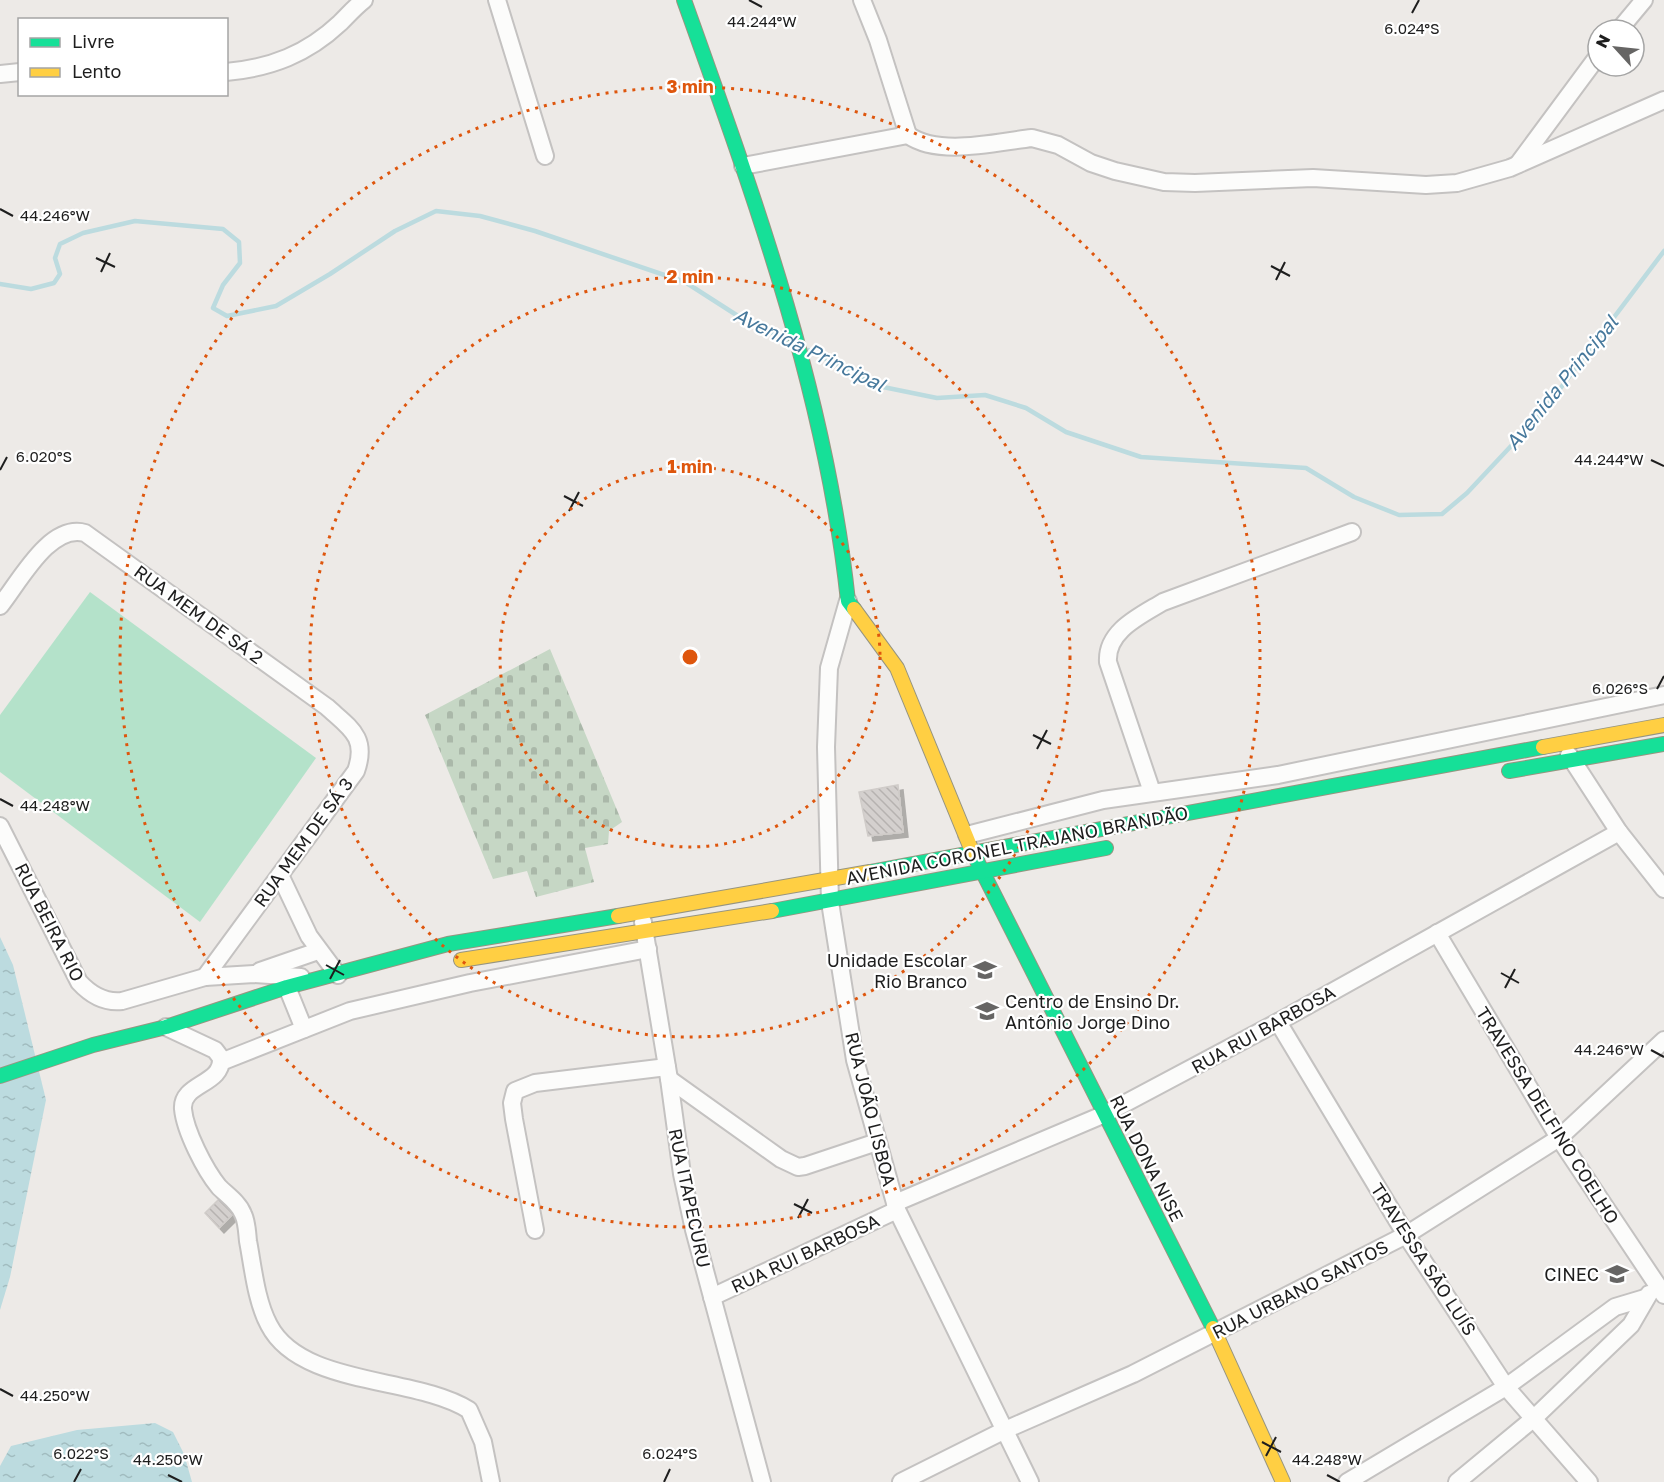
<svg xmlns="http://www.w3.org/2000/svg" width="1664" height="1482" font-family="'Golos Text',sans-serif">
<style>
.cemetery{fill:url(#cemetery-stones)}
.pitch{fill:#b4e2ca}
.water{fill:url(#water-ripples)}
.lines{fill:none;stroke-linecap:round;stroke-linejoin:round}
.stream{stroke:#bcdbdf;stroke-width:4.5}
.building{fill:url(#building-back-hatch);stroke:#d0ccc9;stroke-width:1.5;filter:url(#shadow)}
.street-casing{stroke:#c4c2c1;stroke-width:20}
.fast-casing{stroke:#979580;stroke-width:16}
.slow-casing{stroke:#979580;stroke-width:16}
.street{stroke:#fcfcfb;stroke-width:16}
.fast{stroke:#16e098;stroke-width:14}
.slow{stroke:#ffcf43;stroke-width:14}
.ticks{fill:none;stroke:#1e1e1e;stroke-width:2}
.ring{fill:none;stroke:#de560d;stroke-width:3;stroke-dasharray:3 6}
.labels{text-anchor:middle;dominant-baseline:central;stroke-width:4.5;stroke-linejoin:round;paint-order:stroke}
.street-label{font-size:18px;fill:#1e1e1e;stroke:#fff}
.poi-label{font-size:18px;fill:#1e1e1e;stroke:#fff;text-anchor:end}
.water-label{font-size:20px;font-style:italic;fill:#47799c;stroke:#fff}
.ticks-label{font-size:15px;text-anchor:middle;fill:#1e1e1e;stroke:#fff;stroke-width:4.5;stroke-linejoin:round;paint-order:stroke}
.centre{fill:#de560d;stroke:#fff;stroke-width:3}
.ring-label{font-size:18px;text-anchor:middle;font-weight:bold;fill:#de560d;stroke:#fff;stroke-width:4.5;stroke-linejoin:round;paint-order:stroke}
</style>
<defs>
<pattern id="cemetery-stones" width="16" height="16" patternUnits="userSpaceOnUse" patternTransform="scale(1.5)"><rect width="16" height="16" fill="#c6d7c5"/><path d="M2 7V4a2 2 0 0 1 4 0v3zM10 15v-3a2 2 0 0 1 4 0v3z" fill="#aab8a9"/></pattern>
<pattern id="water-ripples" width="26" height="14" patternUnits="userSpaceOnUse" patternTransform="scale(1.5)"><rect width="26" height="14" fill="#bcdbdf"/><path d="M2 4q2-2 4 0t4 0M15 11q2-2 4 0t4 0" fill="none" stroke="#a1bcbf"/></pattern>
<pattern id="building-back-hatch" width="6" height="6" patternUnits="userSpaceOnUse" patternTransform="scale(1.5)"><rect width="6" height="6" fill="#d4d0ce"/><path d="M-1 5l2 2M0 0l6 6M5-1l2 2" fill="none" stroke="#b6b2b0"/></pattern>
<filter id="shadow"><feDropShadow dx="5" dy="5" stdDeviation="0" flood-color="#0004"/></filter>
</defs>
<rect width="100%" height="100%" fill="#edeae7"/>
<polygon class="cemetery" points="550,649 622,822 609,831 608,844 585,848 594,882 536,897 527,871 493,879 425,715"/>
<polygon class="pitch" points="90,592 316,758 200,922 0,772 0,715"/>
<g class="water">
<polygon points="0,937 13,965 46,1100 10,1277 0,1310"/>
<polygon points="155,1423 173,1432 184,1454 192,1482 0,1482 0,1466 11,1446 77,1430"/>
</g>
<g class="lines">
<g class="stream">
<polyline points="0,284 31,289 54,283 60,274 55,258 60,244 83,233 135,221 223,229 239,242 240,263 223,285 213,308 227,316 276,306 330,274 395,231 436,211 480,216 535,231 685,282 738,316 787,340"/>
<polyline points="808,350 883,387 937,398 985,395 1026,408 1066,432 1141,457 1306,468 1354,497 1399,515 1442,514 1467,493 1541,414 1664,251"/>
</g>
</g>
<g class="building">
<polygon points="898,785 903,832 868,836 859,792"/>
<polygon points="220,1198 234,1213 219,1228 205,1213"/>
</g>
<g class="lines">
<g class="street-casing">
<g id="street">
<polyline points="497,0 545,156"/>
<polyline points="862,0 878,40 908,135"/>
<polyline points="1619,30 1644,0"/>
<path d="M226,72c45,-4 81,-18 114,-49 8,-8 15,-16 24,-23"/>
<polyline points="0,74 20,72"/>
<path d="M908,135c31,22 88,7 124,3l26,7 33,18 24,8 49,11 31,1 118,-5 113,7 31,-2 53,-15 154,-68"/>
<polyline points="1518,164 1598,56"/>
<polyline points="743,166 908,135"/>
<polyline points="848,601 829,668 826,747 830,902 855,1060 897,1210 1030,1482"/>
<path d="M0,606c20,-25 50,-83 85,-73l242,174c23,21 41,30 29,64l-151,206"/>
<polyline points="1569,755 1619,832 1664,889"/>
<path d="M1152,792l-44,-130c-2,-31 32,-46 55,-60l189,-70"/>
<path d="M0,826l79,156c11,12 25,21 43,19l83,-24 49,-3 47,3"/>
<polyline points="967,835 1103,800 1278,775 1664,695"/>
<polyline points="280,875 309,936 338,975"/>
<polyline points="643,922 669,1079 682,1174 694,1230 762,1482"/>
<polyline points="1437,933 1559,1138 1664,1295"/>
<polyline points="260,971 318,951"/>
<polyline points="287,987 304,1029"/>
<polyline points="1278,1022 1406,1235 1506,1387 1589,1482"/>
<path d="M166,1027l49,23 6,8c2,27 -40,25 -38,51 2,22 22,61 36,78 8,8 20,16 24,27 4,8 4,18 5,27 5,26 8,60 21,84 32,62 147,51 200,85l14,32 8,40"/>
<polyline points="221,1062 350,1011 470,983 648,949"/>
<polyline points="669,1079 781,1159 798,1167 805,1166 877,1142"/>
<polyline points="895,1203 1105,1114 1278,1022 1619,832"/>
<polyline points="535,1230 514,1119 512,1103 515,1091 535,1083 667,1067"/>
<polyline points="712,1297 897,1210"/>
<polyline points="901,1482 1005,1430 1133,1374 1406,1235 1559,1138 1664,1040"/>
<polyline points="1347,1482 1506,1387 1615,1307 1645,1298"/>
<polyline points="1457,1482 1533,1419 1631,1325 1649,1294"/>
</g>
</g>
<g class="fast-casing">
<g id="fast">
<path d="M684,0c70,196 142,393 164,601l6,8"/>
<polyline points="1509,771 1664,744"/>
<polyline points="972,851 1213,1328"/>
<polyline points="870,872 1543,747"/>
<polyline points="772,911 1106,848"/>
<polyline points="0,1076 93,1045 166,1027 287,987 448,944 618,916"/>
</g>
</g>
<g class="slow-casing">
<g id="slow">
<polyline points="854,609 897,668 972,851"/>
<polyline points="1543,747 1664,725"/>
<polyline points="618,916 870,872"/>
<polyline points="461,960 772,911"/>
<polyline points="1213,1328 1283,1482"/>
</g>
</g>
<use href="#street" class="street"/>
<use href="#fast" class="fast"/>
<use href="#slow" class="slow"/>
</g>
<path class="ticks" d="M749,0l13,7M1412,13l7,-13M0,209l13,7M96,258l19,9M1271,266l19,10M101,272l9,-19M1276,280l9,-18M1651,460l13,6M0,470l7,-13M564,496l19,10M569,511l10,-19M1657,689l7,-13M1033,735l18,9M1037,749l10,-19M0,799l13,7M326,965l18,10M1501,973l18,10M330,979l10,-19M1505,988l10,-19M1651,1050l13,7M794,1204l18,9M798,1218l10,-19M0,1389l13,7M1262,1442l19,10M1266,1456l10,-19M168,1475l14,7M1327,1475l13,7M74,1482l7,-13M664,1482l6,-13"/>
<g class="ring">
<circle cx="690" cy="657" r="190"/>
<circle cx="690" cy="657" r="380"/>
<circle cx="690" cy="657" r="570"/>
</g>
<defs>
<g id="school-bare" transform="scale(1.8)"><path d="M0-5L7-2L0 1L-7-2ZM-4 1L0 2.5L4 1V4Q0 6-4 4Z" fill="#666564" stroke="#fff" stroke-width="2.5" paint-order="stroke"/></g>
</defs>
<g fill-rule="evenodd">
<use href="#school-bare" x="985" y="970"/>
<use href="#school-bare" x="987" y="1011"/>
<use href="#school-bare" x="1617" y="1274"/>
</g>
<g class="labels">
<g class="street-label">
<text transform="translate(199 614) rotate(36)">RUA MEM DE SÁ 2</text>
<text transform="translate(303 842) rotate(-54)">RUA MEM DE SÁ 3</text>
<text transform="translate(1017 845) rotate(-11)">AVENIDA CORONEL TRAJANO BRANDÃO</text>
<text transform="translate(50 922) rotate(63)">RUA BEIRA RIO</text>
<text transform="translate(1263 1029) rotate(-29)">RUA RUI BARBOSA</text>
<text transform="translate(871 1109) rotate(76)">RUA JOÃO LISBOA</text>
<text transform="translate(1548 1115) rotate(58)">TRAVESSA DELFINO COELHO</text>
<text transform="translate(1147 1158) rotate(63)">RUA DONA NISE</text>
<text transform="translate(690 1198) rotate(78)">RUA ITAPECURU</text>
<text transform="translate(805 1253) rotate(-25)">RUA RUI BARBOSA</text>
<text transform="translate(1424 1259) rotate(57)">TRAVESSA SÃO LUÍS</text>
<text transform="translate(1300 1289) rotate(-27)">RUA URBANO SANTOS</text>
</g>
<g class="poi-label">
<text x="967" y="960">Unidade Escolar<tspan x="967" dy="21">Rio Branco</tspan></text>
<text x="1005" y="1001" text-anchor="start">Centro de Ensino Dr.<tspan x="1005" dy="21">Antônio Jorge Dino</tspan></text>
<text x="1599" y="1274">CINEC</text>
</g>
<g class="water-label">
<text transform="translate(810 349) rotate(26)">Avenida Principal</text>
<text transform="translate(1561 382) rotate(-51)">Avenida Principal</text>
</g>
</g>
<g class="ticks-label">
<text x="762" y="27">44.244°W</text>
<text x="1412" y="34">6.024°S</text>
<text x="55" y="221">44.246°W</text>
<text x="44" y="462">6.020°S</text>
<text x="1609" y="465">44.244°W</text>
<text x="1620" y="694">6.026°S</text>
<text x="55" y="811">44.248°W</text>
<text x="1609" y="1055">44.246°W</text>
<text x="55" y="1401">44.250°W</text>
<text x="81" y="1459">6.022°S</text>
<text x="670" y="1459">6.024°S</text>
<text x="168" y="1465">44.250°W</text>
<text x="1327" y="1465">44.248°W</text>
</g>
<circle cx="690" cy="657" r="9" class="centre"/>
<g class="ring-label">
<text x="690" y="93">3 min</text>
<text x="690" y="283">2 min</text>
<text x="690" y="473">1 min</text>
</g>
<rect x="18" y="18" width="210" height="78" fill="#ffffff" stroke="#a5a5a5" stroke-width="1.5"/>
<rect x="30" y="38" width="30" height="9" fill="#16e098" stroke="#a5a5a5" stroke-width="1.5"/>
<text x="72" y="48" font-size="18" fill="#1e1e1e">Livre</text>
<rect x="30" y="68" width="30" height="9" fill="#ffcf43" stroke="#a5a5a5" stroke-width="1.5"/>
<text x="72" y="78" font-size="18" fill="#1e1e1e">Lento</text>
<g transform="translate(1616 48) rotate(297)"><circle r="28" fill="#ffffff" stroke="#a5a5a5" stroke-width="1.5"/>
<path d="M0-4.5L10 22L0 15L-10 22Z" fill="#666564"/>
<text y="-9" font-size="16" font-weight="bold" text-anchor="middle" fill="#1e1e1e">N</text>
</g>
</svg>
